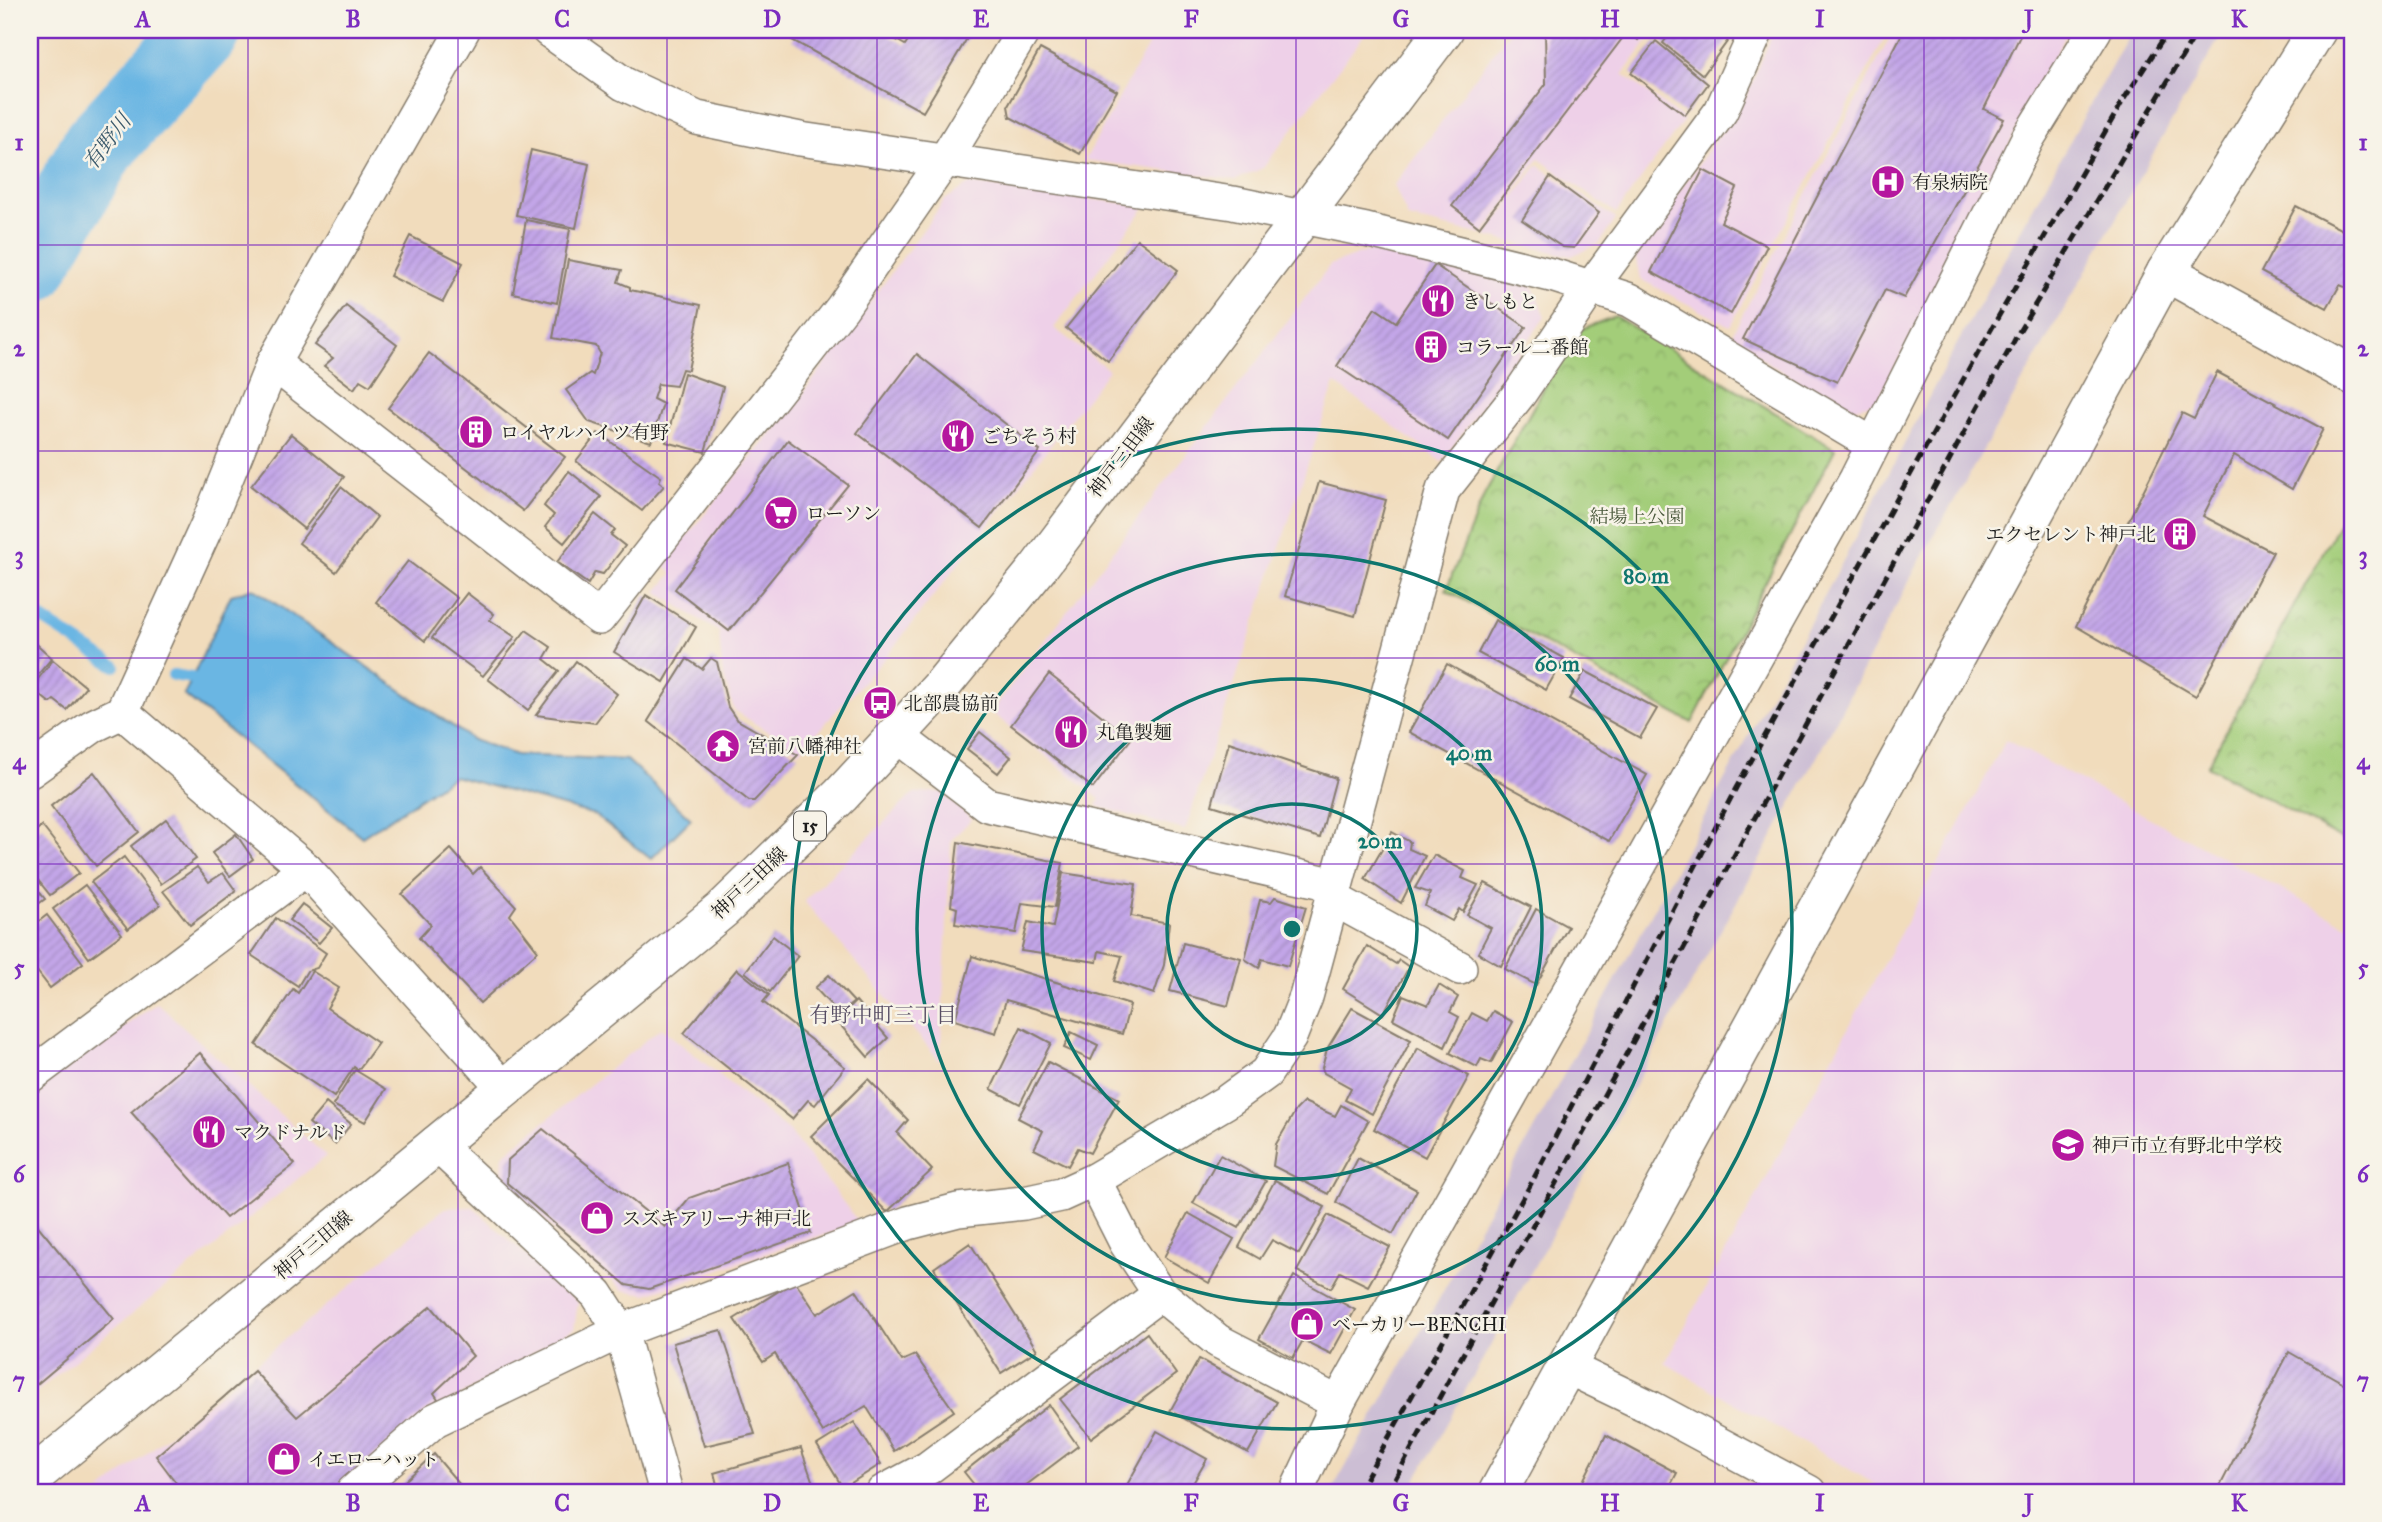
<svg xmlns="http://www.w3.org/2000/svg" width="2382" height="1522" font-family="'IM FELL Great Primer','Noto Serif JP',serif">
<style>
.built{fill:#eed0e8}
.railway{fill:#ccbed4}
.park{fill:url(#park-crowns);stroke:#60744a;stroke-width:2}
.water{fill:#6ab6e3;stroke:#436980;stroke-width:2}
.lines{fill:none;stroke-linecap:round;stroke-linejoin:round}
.stream{stroke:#6ab6e3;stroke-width:12}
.river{stroke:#6ab6e3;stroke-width:75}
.building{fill:url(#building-hatch)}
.minor-casing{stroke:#867c6c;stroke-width:36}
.tertiary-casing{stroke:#867c6c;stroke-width:41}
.primary-casing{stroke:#867c6c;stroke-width:41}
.minor{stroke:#fff;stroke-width:33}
.tertiary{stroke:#fff;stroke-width:38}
.primary{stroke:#fff;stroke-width:38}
.rail{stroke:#1c1c1c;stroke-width:5;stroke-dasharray:10 5;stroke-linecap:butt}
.grid{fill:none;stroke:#7b2cbf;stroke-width:2;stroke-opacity:0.55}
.ring{fill:none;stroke:#0f766e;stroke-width:3.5}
.labels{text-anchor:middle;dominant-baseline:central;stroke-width:5;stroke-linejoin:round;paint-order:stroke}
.shield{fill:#f7f3e8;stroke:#5e5c59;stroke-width:2}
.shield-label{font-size:18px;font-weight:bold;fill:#1c1c1c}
.poi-label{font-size:19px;fill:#1c1c1c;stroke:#f7f3e8;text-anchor:start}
.street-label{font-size:19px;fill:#1c1c1c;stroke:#f7f3e8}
.park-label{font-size:19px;fill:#4b5a3d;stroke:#f7f3e8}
.water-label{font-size:21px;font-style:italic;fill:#3b5a6c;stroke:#f7f3e8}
.neighbourhood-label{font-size:21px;fill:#564c63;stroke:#f7f3e8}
.centre{fill:#0f766e;stroke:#f7f3e8;stroke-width:3.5}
.ring-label{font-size:21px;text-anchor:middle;font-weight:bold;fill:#0f766e;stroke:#f7f3e8;stroke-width:5;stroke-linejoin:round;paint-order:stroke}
.neatline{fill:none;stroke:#7b2cbf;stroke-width:2.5}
.grid-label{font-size:23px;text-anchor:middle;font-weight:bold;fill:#7b2cbf}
</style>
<defs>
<pattern id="park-crowns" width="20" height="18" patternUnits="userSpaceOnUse" patternTransform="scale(1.75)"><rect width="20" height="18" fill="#a3cd79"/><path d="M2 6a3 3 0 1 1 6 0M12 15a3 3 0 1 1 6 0" fill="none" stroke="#8caf68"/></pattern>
<pattern id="building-hatch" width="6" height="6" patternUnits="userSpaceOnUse" patternTransform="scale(1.75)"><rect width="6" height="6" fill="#c3a6e8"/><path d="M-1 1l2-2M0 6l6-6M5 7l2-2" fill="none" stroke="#a78ec6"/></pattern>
</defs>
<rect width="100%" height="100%" fill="#f7f3e8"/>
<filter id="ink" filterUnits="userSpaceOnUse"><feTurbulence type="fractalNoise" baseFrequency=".0143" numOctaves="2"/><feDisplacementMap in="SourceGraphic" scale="14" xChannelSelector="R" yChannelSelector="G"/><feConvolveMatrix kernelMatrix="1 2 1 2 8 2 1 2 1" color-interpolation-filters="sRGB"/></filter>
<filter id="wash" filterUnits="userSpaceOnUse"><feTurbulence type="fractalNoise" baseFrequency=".00686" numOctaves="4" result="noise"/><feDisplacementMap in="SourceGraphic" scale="28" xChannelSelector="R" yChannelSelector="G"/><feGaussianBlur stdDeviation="1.57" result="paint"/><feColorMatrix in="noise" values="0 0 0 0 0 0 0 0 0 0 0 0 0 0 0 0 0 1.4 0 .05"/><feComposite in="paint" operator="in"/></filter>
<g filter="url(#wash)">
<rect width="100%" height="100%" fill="#f1dcbc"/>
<g class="built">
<polygon points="1132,30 1368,30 1263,168 1236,180 1085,160 1151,40"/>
<polygon points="1511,30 1656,30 1623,74 1684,120 1616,213 1539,159 1482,235 1408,218 1394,185"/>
<polygon points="1774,30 1889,30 1730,326 1640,279 1635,254 1746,97"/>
<polygon points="1894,30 2068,30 1877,402 1843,410 1730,338"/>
<polygon points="1538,165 1616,219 1599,244 1571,256 1485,236"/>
<polygon points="969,184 1146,206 1054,328 1109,370 886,657 799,752 734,710 722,670 719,632 657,592 673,573 663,565 797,402 945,200"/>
<polygon points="1370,250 1531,282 1545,317 1442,462 1335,383 1185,830 1096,806 1100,799 991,712 1330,265"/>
<polygon points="2006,740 2352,928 2352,1492 1889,1492 1665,1363"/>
<polygon points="941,792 972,819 951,840 940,1061 804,901 914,793"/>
<polygon points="157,1003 326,1156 30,1397 30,1094"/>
<polygon points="661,1028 789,1131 859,1223 857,1226 802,1241 647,1294 623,1290 502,1184 503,1155"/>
<polygon points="473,1207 578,1302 574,1329 441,1407 335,1492 100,1492 445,1208"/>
</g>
<polygon class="railway" points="2132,30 2224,30 1919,562 1816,759 1409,1492 1331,1492 1544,1111 1831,584 1952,353"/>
<g class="park">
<polygon points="1615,316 1835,449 1692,723 1446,590 1485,493 1576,331"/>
<polygon points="2352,499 2352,845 2207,766"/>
</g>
<polygon class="water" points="253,588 473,740 516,755 627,760 691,819 651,859 595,815 454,776 362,837 184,695 231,595"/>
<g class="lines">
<g class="stream">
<polyline points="30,611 115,666"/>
<polyline points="173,675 192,678"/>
</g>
<polyline class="river" points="30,267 99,146 204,30"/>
</g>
<g id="blocks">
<g class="building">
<polygon points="798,30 879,30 905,45 915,30 972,30 923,112 792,40"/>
<polygon points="1545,30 1646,30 1638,40 1628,31 1479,227 1452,206 1546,84"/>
<polygon points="1673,30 1732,30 1734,32 1703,75 1663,43"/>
<polygon points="1904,30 2023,30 1984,109 2004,119 1904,298 1885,290 1837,382 1743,339"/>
<polygon points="1656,41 1708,84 1685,115 1631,73"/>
<polygon points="1040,49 1117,91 1080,154 1010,117 1008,106"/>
<polygon points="531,150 589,164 576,228 516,215"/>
<polygon points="1703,170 1737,188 1721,222 1767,246 1731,314 1651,272"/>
<polygon points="1550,177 1599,213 1574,248 1562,247 1522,220"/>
<polygon points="2296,206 2352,235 2352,290 2340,285 2327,308 2261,272"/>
<polygon points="526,220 570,229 557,303 513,293"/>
<polygon points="410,236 463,263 443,302 390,276"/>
<polygon points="1137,239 1178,270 1108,361 1066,328"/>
<polygon points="568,260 622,270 618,282 630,287 630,290 701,305 688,370 682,369 676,386 658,384 653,399 663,404 651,442 589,422 566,390 590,373 593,375 600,353 596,346 553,338"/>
<polygon points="1435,265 1526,327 1448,440 1337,366 1375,308 1396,322"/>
<polygon points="346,306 397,345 370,386 360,380 354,389 324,366 333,358 315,345"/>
<polygon points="429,353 565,457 523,511 388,408"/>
<polygon points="917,354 1040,451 982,528 857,433"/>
<polygon points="2217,372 2323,429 2292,489 2234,455 2203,516 2273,552 2196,696 2076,626 2182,413 2194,419"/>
<polygon points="684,373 723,387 705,452 666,442"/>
<polygon points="598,433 661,477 659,482 664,486 642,511 576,461"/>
<polygon points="291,434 344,477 304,529 251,486"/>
<polygon points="788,440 848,485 729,631 675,589"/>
<polygon points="569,471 601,497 564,543 545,527 554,515 544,506"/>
<polygon points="1319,482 1386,500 1355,616 1285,596"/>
<polygon points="341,487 377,517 336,572 299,543"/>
<polygon points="595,514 615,530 611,535 625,546 603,574 595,572 588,584 557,562"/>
<polygon points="408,561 457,598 425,641 376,602"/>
<polygon points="467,593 494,614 490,620 515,637 483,676 432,638"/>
<polygon points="646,595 696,627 664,682 614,652"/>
<polygon points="1495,620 1564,658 1546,690 1478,653"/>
<polygon points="526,630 551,647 544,659 559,671 528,710 488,679"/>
<polygon points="30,638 52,658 30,684"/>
<polygon points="711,658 717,662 728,707 736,719 798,755 754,801 749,801 648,721 687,659 702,669"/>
<polygon points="53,660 86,687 67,710 54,700 50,703 31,688"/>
<polygon points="576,661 617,694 595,723 536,715"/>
<polygon points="1447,664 1647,775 1609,841 1409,732"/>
<polygon points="1585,671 1657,709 1640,738 1569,699"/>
<polygon points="1049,674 1131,739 1093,788 1011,725"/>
<polygon points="980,732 1011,757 998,773 967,749"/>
<polygon points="1229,742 1336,778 1320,838 1212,805"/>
<polygon points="94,772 139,832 96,866 51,806"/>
<polygon points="166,819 196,859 161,884 131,846"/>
<polygon points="42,826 79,873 50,895 30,870 30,835"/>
<polygon points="1392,832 1410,842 1409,849 1425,856 1401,903 1365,879"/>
<polygon points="236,834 253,859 230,876 212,853"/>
<polygon points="958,842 1063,863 1055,907 1022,903 1016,933 955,924 957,908 951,906"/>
<polygon points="451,849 473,874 480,867 516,906 510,915 538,951 480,1003 419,938 431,925 402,894"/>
<polygon points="1434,855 1465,871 1462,878 1478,885 1463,912 1459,909 1452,921 1425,906 1430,893 1415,888"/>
<polygon points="124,857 160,905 128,929 91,882"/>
<polygon points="197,867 209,882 223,873 236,891 190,925 163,891"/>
<polygon points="1063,873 1136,884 1131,916 1169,923 1164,965 1154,994 1114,981 1122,956 1099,951 1097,962 1021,951 1028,922 1053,927"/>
<polygon points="30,880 45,899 30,910"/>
<polygon points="1485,883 1531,907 1501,966 1478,953 1491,928 1467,915"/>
<polygon points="85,885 122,934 89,958 53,909"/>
<polygon points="1275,897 1306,907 1288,966 1262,959 1259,968 1245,959 1260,900 1271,902"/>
<polygon points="302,904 332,928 319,943 289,920"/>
<polygon points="1536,909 1568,927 1536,985 1505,969"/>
<polygon points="47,915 83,963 50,988 30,962 30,928"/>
<polygon points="276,918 326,953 317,968 307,971 298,986 251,955"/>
<polygon points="773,936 798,956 770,992 745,972"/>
<polygon points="1183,943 1241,958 1228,1006 1170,991"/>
<polygon points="1367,946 1396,964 1399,960 1409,967 1383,1014 1343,989"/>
<polygon points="972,956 1130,1005 1122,1034 1006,1000 996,1033 955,1020"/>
<polygon points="737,969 769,995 763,1002 845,1067 815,1105 808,1100 792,1119 684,1033"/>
<polygon points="312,971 339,988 327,1008 378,1043 358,1070 354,1067 334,1097 256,1045 293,989 298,993"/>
<polygon points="829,975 854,1002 839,1014 815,988"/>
<polygon points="1439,985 1458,997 1450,1012 1459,1017 1445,1047 1393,1019 1403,995 1428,1005"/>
<polygon points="856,1001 888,1038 868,1057 836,1020"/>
<polygon points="1352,1008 1411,1040 1372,1114 1345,1100 1351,1088 1324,1073 1322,1068 1327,1049"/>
<polygon points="1493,1011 1513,1022 1491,1063 1481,1059 1477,1067 1450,1053 1472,1013 1487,1021"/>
<polygon points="1021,1027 1051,1043 1020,1104 991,1089"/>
<polygon points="1071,1032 1098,1045 1091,1060 1064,1048"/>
<polygon points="1418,1048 1469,1076 1425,1157 1374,1129"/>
<polygon points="200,1053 295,1164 226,1218 131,1112"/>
<polygon points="1048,1062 1119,1099 1090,1153 1078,1148 1068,1166 1034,1149 1043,1131 1018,1118"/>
<polygon points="355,1070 386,1089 365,1122 333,1105"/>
<polygon points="868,1079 908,1120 897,1133 932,1170 887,1212 811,1136"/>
<polygon points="1304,1102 1335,1116 1341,1105 1368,1121 1328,1194 1273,1166 1276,1144 1296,1110"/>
<polygon points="326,1103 351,1124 335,1144 309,1123"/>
<polygon points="543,1129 665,1227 689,1198 788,1163 811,1233 649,1289 626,1285 507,1183 508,1160"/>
<polygon points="1220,1155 1266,1181 1239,1228 1193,1203"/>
<polygon points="1358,1158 1417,1190 1393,1234 1336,1202"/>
<polygon points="1275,1180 1325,1207 1299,1254 1272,1240 1260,1259 1239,1247"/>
<polygon points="1188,1213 1234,1239 1209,1283 1164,1257"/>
<polygon points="1328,1215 1390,1247 1368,1286 1340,1272 1331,1288 1297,1271"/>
<polygon points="30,1216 114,1319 30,1390"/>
<polygon points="970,1243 1037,1350 1001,1373 934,1268"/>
<polygon points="1294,1276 1355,1310 1331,1354 1303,1340 1293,1358 1259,1339"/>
<polygon points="795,1281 817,1314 856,1290 902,1361 915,1355 954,1411 894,1451 866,1406 823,1432 775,1354 763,1362 734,1319"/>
<polygon points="431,1306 473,1356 434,1393 438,1399 331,1492 183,1492 156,1456 254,1371 297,1417"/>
<polygon points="721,1330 755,1434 704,1446 673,1343"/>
<polygon points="1147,1333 1176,1374 1091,1438 1060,1399"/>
<polygon points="2289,1352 2352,1388 2352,1492 2217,1492"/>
<polygon points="1199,1359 1277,1402 1248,1453 1170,1411"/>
<polygon points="1049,1405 1078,1446 1017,1492 980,1492 964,1472"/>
<polygon points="854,1422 881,1464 843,1488 817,1445"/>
<polygon points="1157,1431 1207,1459 1188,1492 1123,1492"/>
<polygon points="1606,1435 1677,1473 1667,1492 1599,1492 1582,1483"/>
<polygon points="801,1448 816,1492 719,1492 714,1473"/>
<polygon points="434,1454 466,1492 393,1492"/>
</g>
</g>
</g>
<g filter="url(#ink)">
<use href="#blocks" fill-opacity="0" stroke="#867c6c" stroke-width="2"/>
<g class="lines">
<g class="minor-casing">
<g id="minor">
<polyline points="463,30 273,363 209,521 122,712 306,869 504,1088"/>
<polyline points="548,30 624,84 697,118 800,139 1233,203 1366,230 1555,276 1630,300 1872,444"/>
<polyline points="273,363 599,618 842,308 946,158 1024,30"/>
<polyline points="897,736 987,805 1336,885"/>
<polyline points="30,771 93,726 122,712"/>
<polyline points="1332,898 1460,968"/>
<polyline points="30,1076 306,869"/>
<polyline points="435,1143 597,1294 621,1331 666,1492"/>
<polyline points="1160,1294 1218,1341 1338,1403"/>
<polyline points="1567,1367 1652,1408 1809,1492"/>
<polyline points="353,1492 435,1420 621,1331 908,1223 958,1210 1024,1203 1061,1195 1094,1180 1226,1102 1266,1073 1290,1037 1306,997 1443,490 1520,393 1590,289 1721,111 1757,30"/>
<polyline points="883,1492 928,1468 1160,1294 1126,1243 1094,1180"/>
<polyline points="1296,1492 1338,1403 1856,479 2028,138 2095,30"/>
</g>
</g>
<g class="tertiary-casing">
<g id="tertiary">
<polyline points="2166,272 2352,375"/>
<polyline points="1498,1492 2166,272 2317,30"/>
</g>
</g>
<g class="primary-casing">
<polyline id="primary" points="30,1479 722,910 841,795 940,688 1038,568 1444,30"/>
</g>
<use href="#minor" class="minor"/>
<use href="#tertiary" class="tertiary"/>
<use href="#primary" class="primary"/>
<g class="rail">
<polyline points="1358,1492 1533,1180 1736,788 1997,319 2124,99 2169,30"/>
<polyline points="1388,1492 2020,330 2198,30"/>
</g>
</g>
</g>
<path class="grid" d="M248,30v1462M458,30v1462M667,30v1462M877,30v1462M1086,30v1462M1296,30v1462M1505,30v1462M1715,30v1462M1924,30v1462M2134,30v1462M30,245h2322M30,451h2322M30,658h2322M30,864h2322M30,1071h2322M30,1277h2322"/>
<g class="ring">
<circle cx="1292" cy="929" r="125"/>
<circle cx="1292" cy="929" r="250"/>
<circle cx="1292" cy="929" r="375"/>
<circle cx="1292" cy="929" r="500"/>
</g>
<defs>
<g id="hospital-disc" transform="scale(1.75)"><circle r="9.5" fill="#b5179e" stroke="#f7f3e8"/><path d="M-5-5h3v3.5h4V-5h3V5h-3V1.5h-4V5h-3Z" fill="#fff"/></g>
<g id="restaurant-disc" transform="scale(1.75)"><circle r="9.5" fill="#b5179e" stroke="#f7f3e8"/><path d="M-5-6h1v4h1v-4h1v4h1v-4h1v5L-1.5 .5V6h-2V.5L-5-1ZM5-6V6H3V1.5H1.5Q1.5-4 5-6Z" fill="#fff"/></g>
<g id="building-disc" transform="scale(1.75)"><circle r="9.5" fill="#b5179e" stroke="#f7f3e8"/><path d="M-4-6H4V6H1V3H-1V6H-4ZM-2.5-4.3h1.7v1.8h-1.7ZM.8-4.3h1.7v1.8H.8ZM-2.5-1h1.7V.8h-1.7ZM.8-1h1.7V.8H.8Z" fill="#fff"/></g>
<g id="supermarket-disc" transform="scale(1.75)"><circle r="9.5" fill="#b5179e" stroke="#f7f3e8"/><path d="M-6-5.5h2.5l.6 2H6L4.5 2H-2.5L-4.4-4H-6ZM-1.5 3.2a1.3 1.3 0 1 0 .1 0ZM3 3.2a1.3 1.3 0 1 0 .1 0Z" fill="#fff"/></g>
<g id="bus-disc" transform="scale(1.75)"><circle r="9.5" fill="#b5179e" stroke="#f7f3e8"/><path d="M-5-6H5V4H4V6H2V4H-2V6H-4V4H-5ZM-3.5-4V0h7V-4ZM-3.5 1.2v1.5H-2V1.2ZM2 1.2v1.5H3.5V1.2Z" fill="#fff"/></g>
<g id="temple-disc" transform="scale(1.75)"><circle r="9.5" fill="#b5179e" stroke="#f7f3e8"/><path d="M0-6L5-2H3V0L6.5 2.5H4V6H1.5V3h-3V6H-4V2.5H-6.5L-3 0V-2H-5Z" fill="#fff"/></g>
<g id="school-disc" transform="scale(1.75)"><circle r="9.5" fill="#b5179e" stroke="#f7f3e8"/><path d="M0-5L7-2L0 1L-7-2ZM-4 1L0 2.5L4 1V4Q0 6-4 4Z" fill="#fff"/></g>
<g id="shop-disc" transform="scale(1.75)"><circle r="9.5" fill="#b5179e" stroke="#f7f3e8"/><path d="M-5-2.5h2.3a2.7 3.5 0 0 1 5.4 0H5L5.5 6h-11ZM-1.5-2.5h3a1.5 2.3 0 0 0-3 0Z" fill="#fff"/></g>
</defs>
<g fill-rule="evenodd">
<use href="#hospital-disc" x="1888" y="182"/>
<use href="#restaurant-disc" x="1438" y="301"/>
<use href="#building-disc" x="1431" y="347"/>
<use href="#building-disc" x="476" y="432"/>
<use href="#restaurant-disc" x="958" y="436"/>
<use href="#supermarket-disc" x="781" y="513"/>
<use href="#building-disc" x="2180" y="534"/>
<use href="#bus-disc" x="880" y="703"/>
<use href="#restaurant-disc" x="1071" y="732"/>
<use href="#temple-disc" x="723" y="746"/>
<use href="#restaurant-disc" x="209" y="1132"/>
<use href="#school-disc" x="2068" y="1145"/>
<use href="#shop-disc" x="597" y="1218"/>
<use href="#shop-disc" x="1307" y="1324"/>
<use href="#shop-disc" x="284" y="1459"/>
</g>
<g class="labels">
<rect class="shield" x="794" y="811.5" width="32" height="29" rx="5"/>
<g class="shield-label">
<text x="810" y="826">15</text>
</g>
<g class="poi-label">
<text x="1912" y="182">有泉病院</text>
<text x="1462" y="301">きしもと</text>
<text x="1456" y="347">コラール二番館</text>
<text x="500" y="432">ロイヤルハイツ有野</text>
<text x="982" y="436">ごちそう村</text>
<text x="806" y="513">ローソン</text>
<text x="2156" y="534" text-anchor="end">エクセレント神戸北</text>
<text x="904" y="703">北部農協前</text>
<text x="1096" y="732">丸亀製麺</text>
<text x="748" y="746">宮前八幡神社</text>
<text x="234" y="1132">マクドナルド</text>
<text x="2092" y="1145">神戸市立有野北中学校</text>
<text x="622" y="1218">スズキアリーナ神戸北</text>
<text x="1332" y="1324">ベーカリーBENCHI</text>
<text x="308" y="1459">イエローハット</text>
</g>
<g class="street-label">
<text transform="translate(1121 457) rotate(-53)">神戸三田線</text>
<text transform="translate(749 883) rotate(-43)">神戸三田線</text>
<text transform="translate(313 1245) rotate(-40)">神戸三田線</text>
</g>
<g class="park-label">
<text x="1637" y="516">結場上公園</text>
</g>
<g class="water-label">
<text transform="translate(107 142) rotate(-53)">有野川</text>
</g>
<g class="neighbourhood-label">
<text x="883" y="1015">有野中町三丁目</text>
</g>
</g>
<circle cx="1292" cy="929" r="10" class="centre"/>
<g class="ring-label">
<text x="1646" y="583">80 m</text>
<text x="1557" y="671">60 m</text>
<text x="1469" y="760">40 m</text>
<text x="1380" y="848">20 m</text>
</g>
<rect width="2382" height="1522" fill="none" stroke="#f7f3e8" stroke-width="77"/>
<rect x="38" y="38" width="2306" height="1446" class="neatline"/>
<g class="grid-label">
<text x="143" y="27">A</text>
<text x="353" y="27">B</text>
<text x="562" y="27">C</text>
<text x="772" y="27">D</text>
<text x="981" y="27">E</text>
<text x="1191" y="27">F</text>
<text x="1401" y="27">G</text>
<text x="1610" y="27">H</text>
<text x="1820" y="27">I</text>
<text x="2029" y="27">J</text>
<text x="2239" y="27">K</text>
<text x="19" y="150">1</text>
<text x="2363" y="150">1</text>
<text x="19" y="356">2</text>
<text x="2363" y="356">2</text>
<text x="19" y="563">3</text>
<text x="2363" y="563">3</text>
<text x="19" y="769">4</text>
<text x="2363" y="769">4</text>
<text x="19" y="975">5</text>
<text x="2363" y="975">5</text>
<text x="19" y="1182">6</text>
<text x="2363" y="1182">6</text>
<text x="19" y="1388">7</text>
<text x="2363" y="1388">7</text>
<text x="143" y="1511">A</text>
<text x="353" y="1511">B</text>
<text x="562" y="1511">C</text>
<text x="772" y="1511">D</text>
<text x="981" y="1511">E</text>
<text x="1191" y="1511">F</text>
<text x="1401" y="1511">G</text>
<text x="1610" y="1511">H</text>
<text x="1820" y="1511">I</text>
<text x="2029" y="1511">J</text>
<text x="2239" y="1511">K</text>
</g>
</svg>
